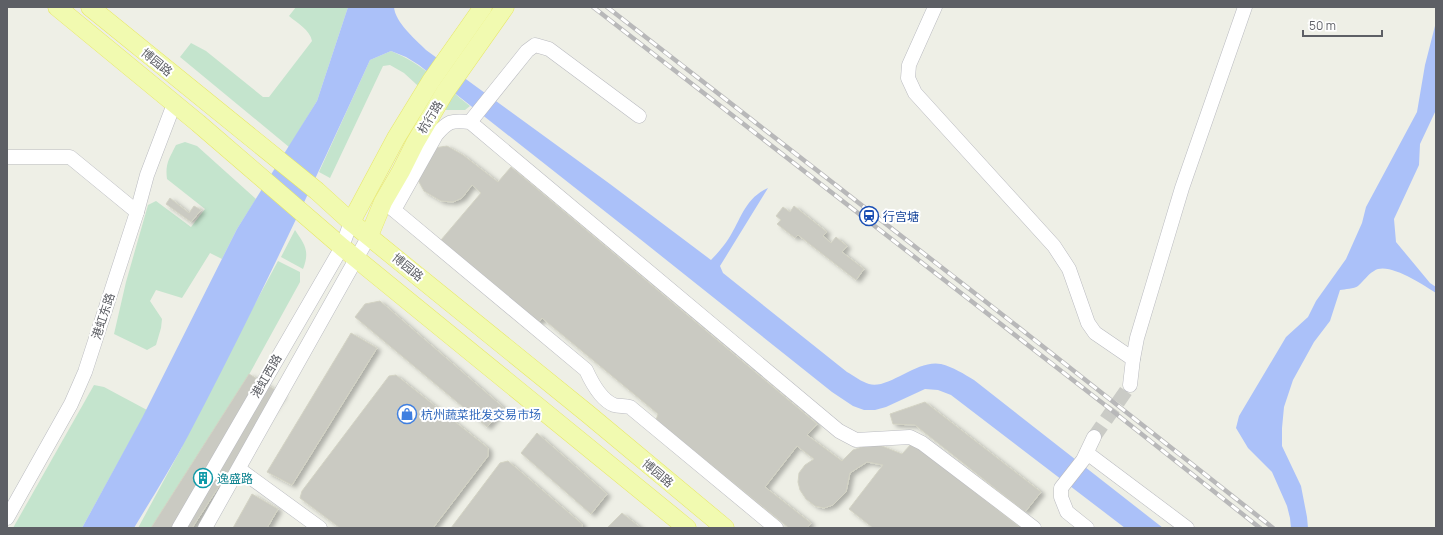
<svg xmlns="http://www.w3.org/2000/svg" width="1443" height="535" font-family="Manrope,'Noto Sans SC',sans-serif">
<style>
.green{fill:#c4e4cd}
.water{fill:#abc1f9}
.building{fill:#cacac2;stroke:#d3d3c4;filter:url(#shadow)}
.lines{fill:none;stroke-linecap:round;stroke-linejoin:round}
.minor-tunnel{stroke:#cacbc6;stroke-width:14;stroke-dasharray:14 7;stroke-linecap:butt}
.minor-casing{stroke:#babbc0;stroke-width:15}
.major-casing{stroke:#e8e865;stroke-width:19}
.minor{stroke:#fff;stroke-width:14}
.major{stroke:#f1fab0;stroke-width:18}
.rail-casing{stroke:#b8b8b9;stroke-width:4.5}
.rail{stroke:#fff;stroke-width:3;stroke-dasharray:9;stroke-linecap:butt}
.labels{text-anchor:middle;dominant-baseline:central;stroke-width:4;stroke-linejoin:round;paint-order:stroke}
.street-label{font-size:12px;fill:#5d5f65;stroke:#fff}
.transit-label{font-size:12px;fill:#164399;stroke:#fff;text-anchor:start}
.shop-label{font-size:12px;fill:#366cbe;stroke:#fff;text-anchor:start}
.culture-label{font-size:12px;fill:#0d838f;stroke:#fff;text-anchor:start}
</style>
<defs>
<filter id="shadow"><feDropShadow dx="4" dy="2.5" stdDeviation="2" flood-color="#0004"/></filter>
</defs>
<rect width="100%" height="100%" fill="#eeefe6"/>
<g class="green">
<path d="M296,7h52l-31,94 -28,46 -109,-90 11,-14 15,8 57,46h6l43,-56c-2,-11 -15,-18 -23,-25z"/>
<path d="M391,51c30,12 54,35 79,55l-5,4h-25l-12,-15 -24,-22 -14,-8 -7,1 -53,112 -11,-6 51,-112z"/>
<path d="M185,142l12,4 59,53 -19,30 -15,30 -12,-6 -28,45 -26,-8 -6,11 12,18 -1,9 -5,17 -9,5 -33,-16 12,-52 22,-77 8,-4 35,26 14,-18 -38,-30c-2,-15 2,-20 9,-34z"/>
<path d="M295,230c10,15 15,21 8,39l-22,-12z"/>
<polygon points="278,261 300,272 300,282 186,489 160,528 138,528 182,447 183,437"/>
<polygon points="94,385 104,387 147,410 82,528 13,528"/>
</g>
<g class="water">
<path d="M348,7h46c1,15 21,32 32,43l184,134 101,76c6,-6 13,-14 18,-22 12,-19 16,-40 39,-50l-48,78 3,7 124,99c7,4 15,10 22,12 19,6 48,-25 72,-20 12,3 23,10 33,16l189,148h-38l-174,-133 -13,-5 -13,-1 -39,18 -11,3h-11l-11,-4 -21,-14 -192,-153 -221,-174 -13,-8 -15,-6 -21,9c-58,127 -117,253 -182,376 -17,32 -36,62 -54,92h-52l60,-110 95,-189 80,-128z"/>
<path d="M1436,22v88l-16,34 -1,21 -25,54 2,23 34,41 6,4v6c-13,-8 -48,-32 -62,-22 -7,4 -10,10 -16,15 -4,3 -13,3 -18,4l-10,31 -16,21 -21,38 -9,27 -2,21v18l19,40 6,31 1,11h-17l-1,-10 -3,-12 -15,-34 -24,-24 -12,-20 3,-12 47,-79 22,-20 8,-16 30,-42 16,-36 4,-16 51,-95 8,-47z"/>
</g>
<g class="building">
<polygon points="447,146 463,155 498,182 511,167 817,424 807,435 842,461 853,450 865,446 877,444 902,454 912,443 1021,528 873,528 849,509 883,465 867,462 850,473 846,492 833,505 824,508 815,506 806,499 800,490 798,482 799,473 805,465 814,459 797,446 765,487 811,523 807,528 789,528 656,420 658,414 542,318 538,323 441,240 481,193 472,185 462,198 453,202 441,201 424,191 419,182 418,172 434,148"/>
<polygon points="170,198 189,213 194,206 201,210 191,222 166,204"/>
<polygon points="794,206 827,232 823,236 831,243 836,237 847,246 842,252 864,269 856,280 798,235 795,238 777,224 781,220 776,216 783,207 790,212"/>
<polygon points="380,301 504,408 487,427 355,317 365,304"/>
<polygon points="351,333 377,348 292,485 267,472"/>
<polygon points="249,374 282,394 243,449 192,528 151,528"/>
<polygon points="396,375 488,448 488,456 433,528 340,528 300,498 302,491 389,376"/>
<polygon points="925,402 1041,492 1025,512 915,425 893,424 890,414"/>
<polygon points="537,433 607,494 591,514 521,453"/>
<polygon points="508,461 582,524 582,528 451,528 500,463"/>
<polygon points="252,494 278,509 267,528 233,528"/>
<polygon points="622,513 641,528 607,528"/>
</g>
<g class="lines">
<polyline class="minor-tunnel" points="1094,437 1130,385"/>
<g class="minor-casing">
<g id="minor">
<polyline points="935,7 909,65 908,78 915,93 1054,246 1069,269 1088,323 1095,333 1133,359 1130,385"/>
<polyline points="470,122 527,51 535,45 549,49 639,116"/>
<polyline points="7,157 70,157 137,212"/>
<path d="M388,205l198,165c5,11 15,30 28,35 4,1 11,1 16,2l146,121"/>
<path d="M394,210l42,-75c12,-14 15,-15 34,-13l369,309 17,9 54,-3 12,6 112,85"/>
<polyline points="1133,359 1137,338 1182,188 1245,7"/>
<polyline points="1087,453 1187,528"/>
<polyline points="239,469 320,528"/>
<polyline points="7,518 71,404 85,372 137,212 147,175 174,104"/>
<polyline points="179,528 342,247 351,222"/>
<polyline points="205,528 369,236"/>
<polyline points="1087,528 1067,512 1061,497 1061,488 1083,460 1094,437"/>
</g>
</g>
<g class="major-casing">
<g id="major">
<polyline points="57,7 198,123 342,247 687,528"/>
<polyline points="90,7 317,191 351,222 588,414 725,528"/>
<polyline points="351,222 396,138 431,81 483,7"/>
<polyline points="369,236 383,202 401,171 415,143 445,92 505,7"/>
</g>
</g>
<use href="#minor" class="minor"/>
<use href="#major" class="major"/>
<g class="rail-casing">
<g id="rail">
<polyline points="593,7 1105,405 1260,528"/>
<polyline points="607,7 1017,326 1273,528"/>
</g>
</g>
<use href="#rail" class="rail"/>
</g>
<defs>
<g id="station-ring" transform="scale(1)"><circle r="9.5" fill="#fff" stroke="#1a4fb4" stroke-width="1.5"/><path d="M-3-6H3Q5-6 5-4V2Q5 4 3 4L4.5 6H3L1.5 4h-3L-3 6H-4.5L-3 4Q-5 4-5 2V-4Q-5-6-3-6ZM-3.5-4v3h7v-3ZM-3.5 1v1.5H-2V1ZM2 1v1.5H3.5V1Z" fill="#1a4fb4"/></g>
<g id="shop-ring" transform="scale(1)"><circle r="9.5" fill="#fff" stroke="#3f7fe0" stroke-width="1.5"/><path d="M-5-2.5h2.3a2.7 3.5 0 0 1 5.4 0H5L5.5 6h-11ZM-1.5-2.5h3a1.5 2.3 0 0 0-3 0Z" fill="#3f7fe0"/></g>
<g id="building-ring" transform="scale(1)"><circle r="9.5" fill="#fff" stroke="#0f9aa8" stroke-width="1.5"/><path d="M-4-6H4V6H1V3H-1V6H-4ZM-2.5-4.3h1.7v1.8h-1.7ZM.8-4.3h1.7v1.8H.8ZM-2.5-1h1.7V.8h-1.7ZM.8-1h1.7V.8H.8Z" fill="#0f9aa8"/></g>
</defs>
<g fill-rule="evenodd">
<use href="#station-ring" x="869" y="216"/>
<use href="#shop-ring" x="407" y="414"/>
<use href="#building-ring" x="203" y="478"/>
</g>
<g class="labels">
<g class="street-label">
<text transform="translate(157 62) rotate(39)">博园路</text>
<text transform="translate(430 117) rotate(-59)">杭行路</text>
<text transform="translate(408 267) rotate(39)">博园路</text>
<text transform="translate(103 316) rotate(-72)">港虹东路</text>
<text transform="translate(266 376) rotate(-60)">港虹西路</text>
<text transform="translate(658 473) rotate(40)">博园路</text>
</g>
<g class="transit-label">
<text x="883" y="216">行宫塘</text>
</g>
<g class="shop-label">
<text x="421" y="414">杭州蔬菜批发交易市场</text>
</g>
<g class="culture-label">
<text x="217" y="478">逸盛路</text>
</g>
</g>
<rect width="1443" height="535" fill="none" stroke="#5d5f65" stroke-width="16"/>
<path d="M1303 30v6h79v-6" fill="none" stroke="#5d5f65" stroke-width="2"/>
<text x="1309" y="30" font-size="12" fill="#5d5f65" stroke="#ffffff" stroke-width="3" paint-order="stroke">50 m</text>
</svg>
